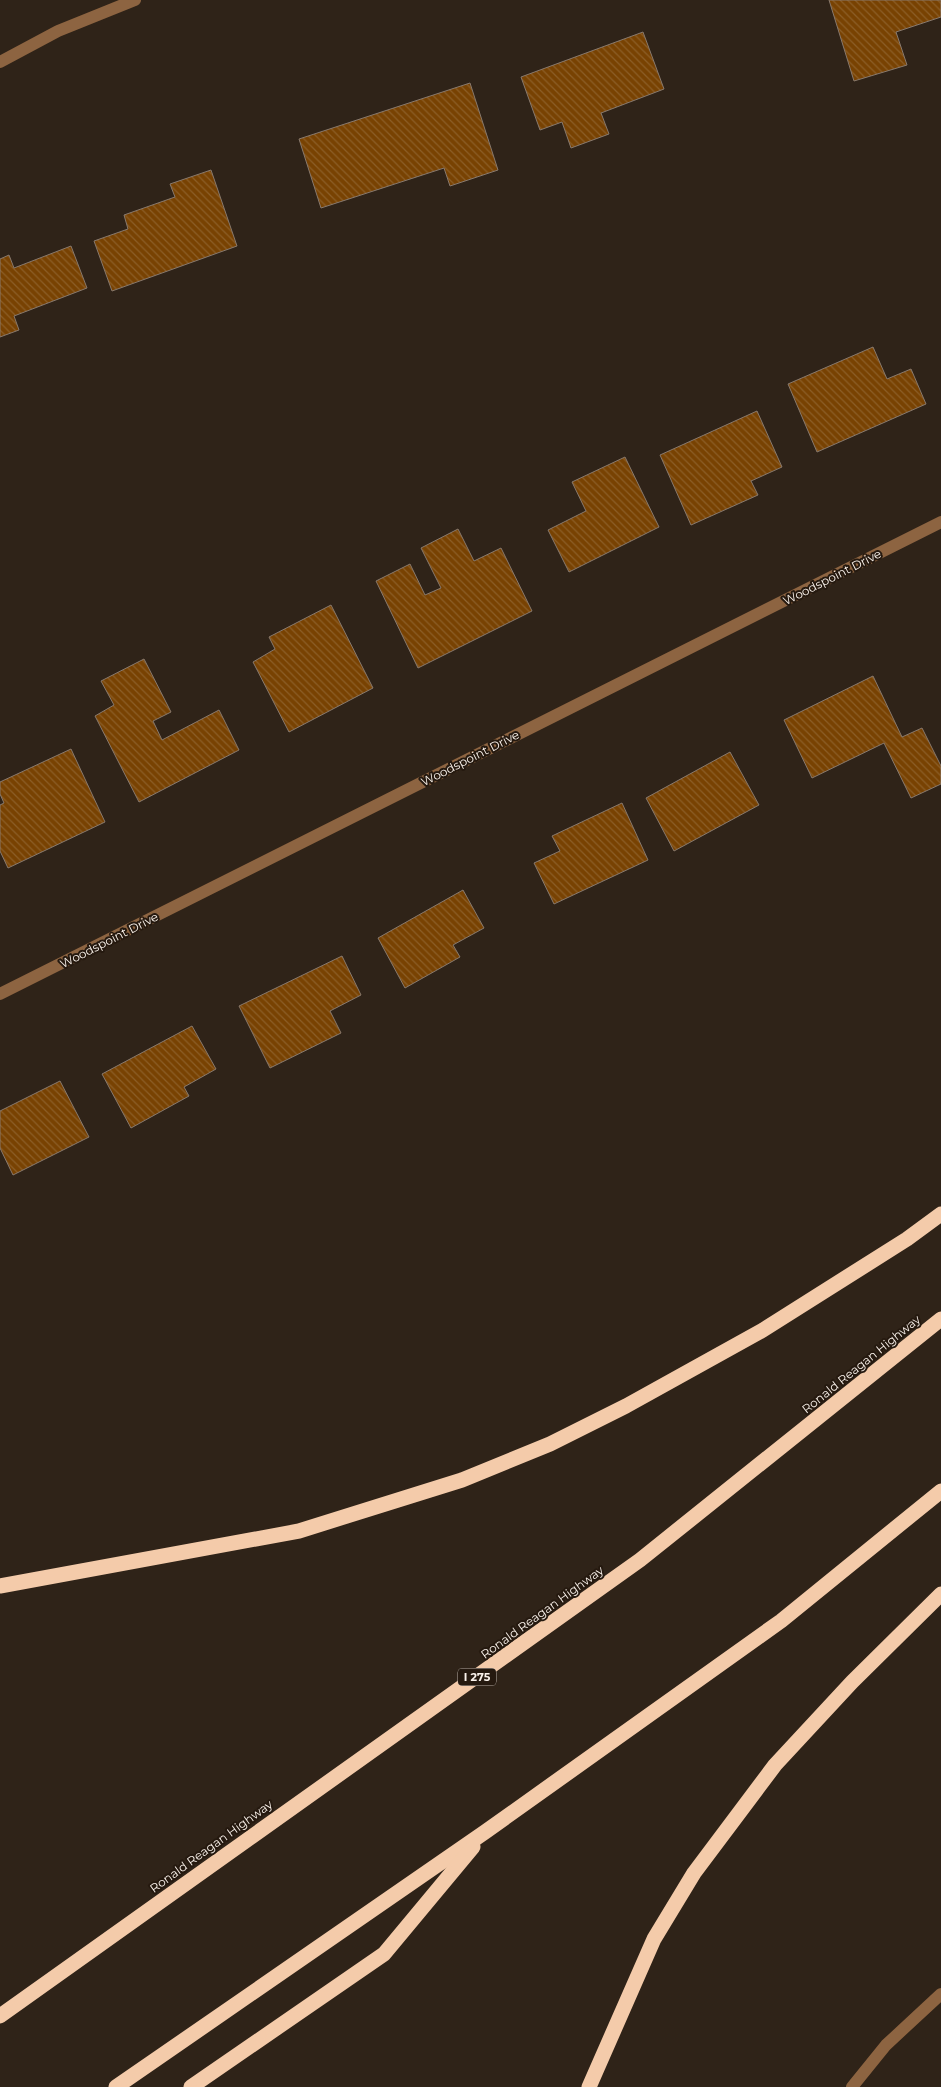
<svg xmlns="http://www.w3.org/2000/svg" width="941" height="2087" font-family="Montserrat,sans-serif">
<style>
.building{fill:url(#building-back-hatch);stroke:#88796d}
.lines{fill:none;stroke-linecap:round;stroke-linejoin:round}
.street{stroke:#8d6441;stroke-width:12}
.highway{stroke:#f4cbaa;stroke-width:15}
.labels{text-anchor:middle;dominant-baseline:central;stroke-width:4;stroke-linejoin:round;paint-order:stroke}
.shield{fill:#25190f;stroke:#bab1a9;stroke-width:1}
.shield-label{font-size:11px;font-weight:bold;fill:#faf2eb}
.street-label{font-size:12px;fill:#faf2eb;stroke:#25190f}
</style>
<defs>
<pattern id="building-back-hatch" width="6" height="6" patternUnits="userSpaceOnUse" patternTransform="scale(1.25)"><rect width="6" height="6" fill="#784202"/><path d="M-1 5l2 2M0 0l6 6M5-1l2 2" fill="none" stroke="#8c5e27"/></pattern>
</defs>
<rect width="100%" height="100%" fill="#2f2318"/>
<g class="building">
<polygon points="829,0 941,0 941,17 896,32 907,65 854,81"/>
<polygon points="643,32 664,89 601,113 609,134 571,148 562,122 540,130 521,77"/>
<polygon points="470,83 498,170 450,186 444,168 321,208 299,139"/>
<polygon points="211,170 237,246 112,291 94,241 128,229 124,215 175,197 170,184"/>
<polygon points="71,246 87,288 14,316 19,330 0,337 0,259 9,255 14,268"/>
<polygon points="873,347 887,379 911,369 926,404 817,452 788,384"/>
<polygon points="757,411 782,467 751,481 758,495 691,525 660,455"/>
<polygon points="625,457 659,527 569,572 548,530 586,511 572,482"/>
<polygon points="458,529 474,561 501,548 532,611 418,668 376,581 410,564 425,595 441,588 421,548"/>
<polygon points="331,605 373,688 289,732 253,662 275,649 269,637"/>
<polygon points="144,659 171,712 153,721 162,740 219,710 239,750 139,802 95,716 114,705 101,681"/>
<polygon points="873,676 902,737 922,728 941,766 941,784 911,798 884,743 812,778 784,720"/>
<polygon points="71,749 105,822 8,868 0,851 0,805 4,803 0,794 0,782"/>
<polygon points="730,752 759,805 674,851 646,798"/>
<polygon points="622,803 648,860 554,904 534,863 560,851 552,836"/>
<polygon points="463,890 484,928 453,945 460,957 405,988 378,938"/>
<polygon points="342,956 361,995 330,1011 341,1033 270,1068 239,1006"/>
<polygon points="192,1026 216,1069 184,1087 189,1096 131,1128 102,1074"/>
<polygon points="60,1081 89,1137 13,1175 0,1148 0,1111"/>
</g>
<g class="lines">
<g class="street">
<polyline points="0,62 58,31 135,0"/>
<polyline points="0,994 941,522"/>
<polyline points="852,2087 886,2045 941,1994"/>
</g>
<g class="highway">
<polyline points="0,1586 299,1531 462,1480 550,1444 626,1406 763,1330 907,1239 941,1214"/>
<polyline points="0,2016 640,1560 941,1319"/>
<polyline points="116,2087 485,1832 781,1621 941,1491"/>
<polyline points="191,2087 384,1954 473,1847"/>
<polyline points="589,2087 654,1939 694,1873 775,1765 852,1682 941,1594"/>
</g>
</g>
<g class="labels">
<rect class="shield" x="458" y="1668.5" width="38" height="17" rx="4"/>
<g class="shield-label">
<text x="477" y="1677">I 275</text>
</g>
<g class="street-label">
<text transform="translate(832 577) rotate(-27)">Woodspoint Drive</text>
<text transform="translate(470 758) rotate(-27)">Woodspoint Drive</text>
<text transform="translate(109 940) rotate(-27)">Woodspoint Drive</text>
<text transform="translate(861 1364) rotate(-39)">Ronald Reagan Highway</text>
<text transform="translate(542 1612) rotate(-36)">Ronald Reagan Highway</text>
<text transform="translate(211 1846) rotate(-36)">Ronald Reagan Highway</text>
</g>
</g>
</svg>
